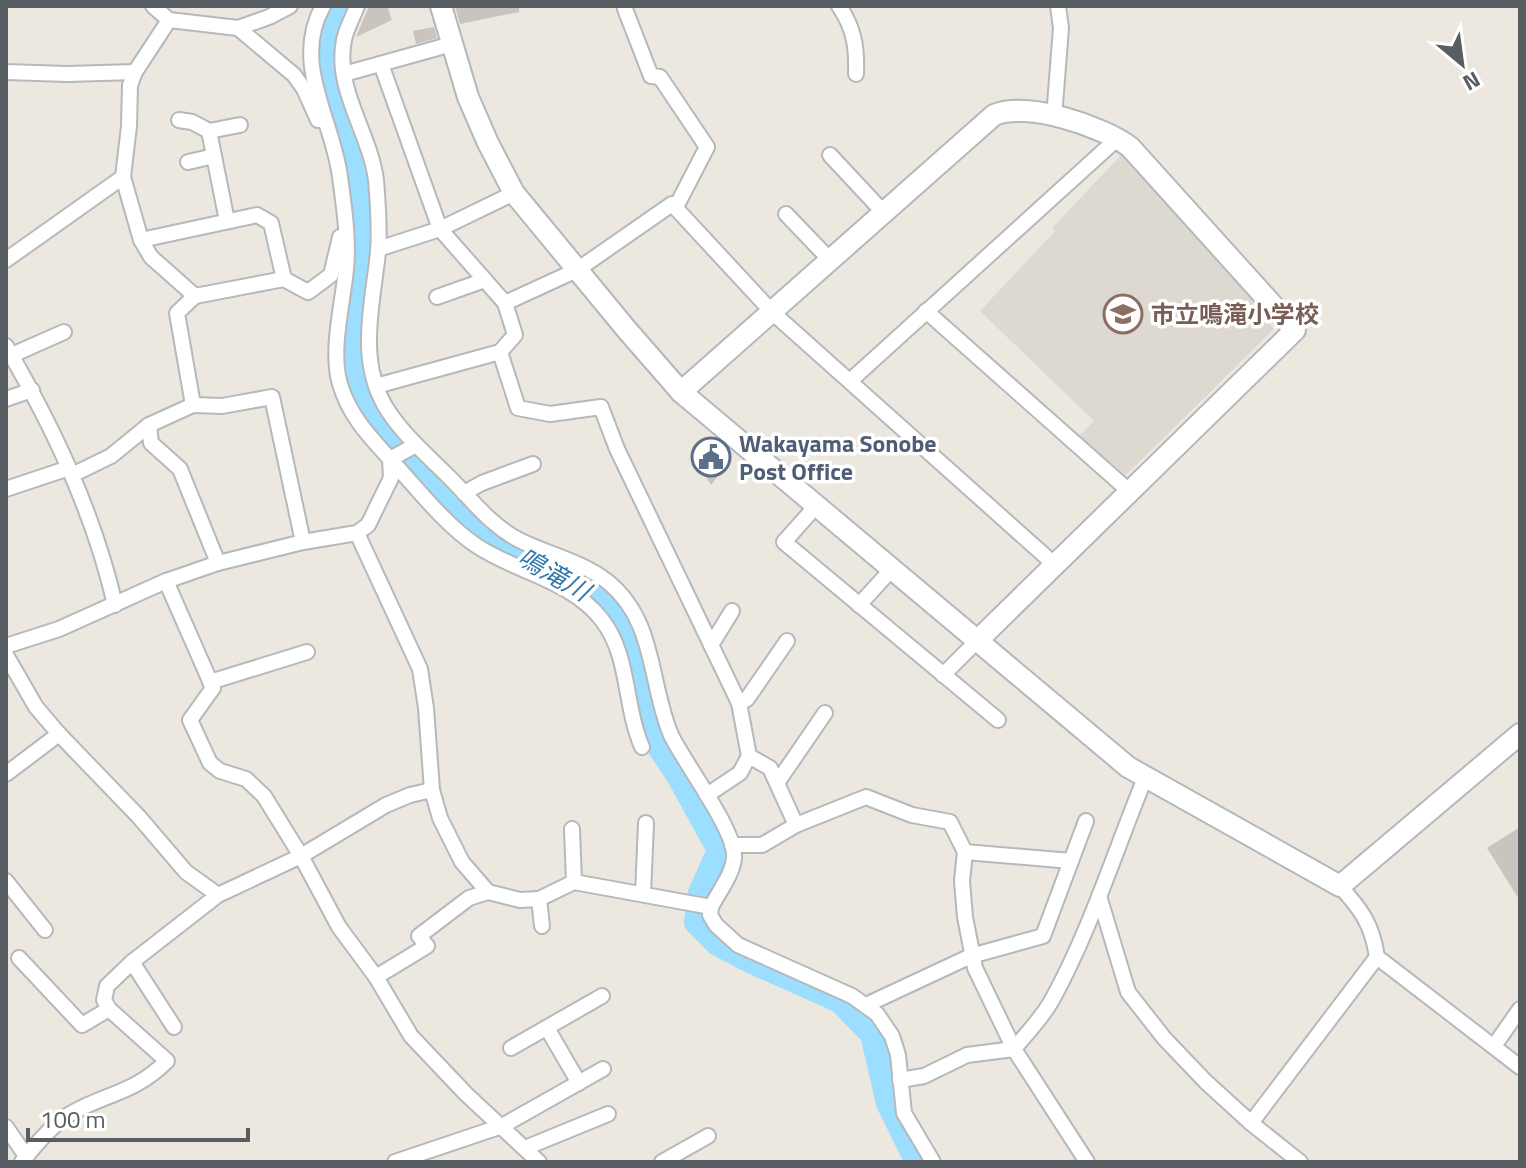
<svg xmlns="http://www.w3.org/2000/svg" width="1526" height="1168" font-family="'Titillium Web','Noto Sans JP',sans-serif">
<style>
.education{fill:#ded9d0}
.lines{fill:none;stroke-linecap:round;stroke-linejoin:round}
.river{stroke:#9cdeff;stroke-width:26}
.building{fill:#c9c5be}
.street-casing{stroke:#b5b8bd;stroke-width:18}
.secondary-casing{stroke:#b3b8bd;stroke-width:24}
.street{stroke:#fff;stroke-width:14}
.secondary{stroke:#fff;stroke-width:20}
.labels{text-anchor:middle;dominant-baseline:central;stroke-width:7;stroke-linejoin:round;paint-order:stroke}
.education-label{font-size:24px;font-weight:bold;fill:#785e54;stroke:#fff;text-anchor:start}
.service-label{font-size:24px;font-weight:bold;fill:#4e5e75;stroke:#fff;text-anchor:start}
.water-label{font-size:26px;font-style:italic;fill:#347bac;stroke:#fff}
</style>
<rect width="100%" height="100%" fill="#ece8df"/>
<polygon class="education" points="1121,155 1126,155 1265,307 1263,316 1274,329 1126,475 1079,436 1094,421 980,311 1055,231 1052,228"/>
<g class="lines">
<polyline class="river" points="335,6 327,40 326,66 356,188 360,232 351,307 352,345 357,387 366,407 390,440 454,504 495,542 588,587 609,611 624,632 653,736 680,777 720,850 701,893 697,922 718,943 750,960 840,1000 873,1034 889,1103 918,1162"/>
</g>
<g class="building">
<polygon points="369,6 387,6 392,20 356,37"/>
<polygon points="455,6 519,6 519,12 460,24"/>
<polygon points="434,27 437,38 416,44 413,31"/>
<polygon points="706,443 729,462 711,485 694,458"/>
<polygon points="1520,827 1520,901 1487,848"/>
</g>
<g class="lines">
<g class="street-casing">
<g id="street">
<polyline points="153,6 169,20 238,28 269,17 290,6"/>
<path d="M357,6c-4,11 -11,23 -13,34 -10,49 26,93 32,140 2,24 4,48 2,72 -5,51 -21,106 7,154 16,27 42,49 64,71 23,23 42,49 72,64 29,14 62,21 87,41 48,39 41,101 63,153 12,26 66,97 63,123 -1,16 -16,35 -23,49l-1,8 6,10 22,20 114,51 25,18 15,22 6,19 6,58 29,49"/>
<path d="M839,6c15,22 18,41 17,68"/>
<polyline points="625,9 651,76 660,77 707,147 676,207"/>
<polyline points="238,28 294,75 304,89 318,120"/>
<polyline points="381,64 440,229 505,303 577,270 672,204 773,313 1054,564"/>
<polyline points="6,72 67,74 135,72"/>
<polyline points="344,74 452,44"/>
<polyline points="1054,117 1061,28 1058,6"/>
<polyline points="179,120 192,122 209,131 227,221"/>
<polyline points="209,131 240,125"/>
<polyline points="830,155 885,214"/>
<polyline points="188,162 214,156"/>
<polyline points="123,177 141,240 257,215 271,223 284,279 308,292 331,275 340,237"/>
<polyline points="786,214 831,261"/>
<polyline points="141,240 151,257 195,296 284,279"/>
<polyline points="378,249 440,229 514,193"/>
<polyline points="6,260 123,177 129,126 130,85 135,72 169,20"/>
<polyline points="195,296 177,313 193,405 149,425 151,443 180,469 218,563"/>
<polyline points="437,297 485,280"/>
<polyline points="926,311 1129,491"/>
<path d="M6,346c47,81 88,167 109,259"/>
<polyline points="500,352 518,408 550,414 601,407 617,449 739,703 749,756 740,773 707,795"/>
<polyline points="12,355 64,332"/>
<polyline points="850,381 1118,138"/>
<polyline points="376,386 500,352 515,335 505,303"/>
<polyline points="6,399 32,390"/>
<polyline points="193,405 222,406 272,397 303,542"/>
<path d="M416,445l-26,14c27,29 54,65 87,87 39,26 96,35 125,74 28,36 22,86 40,127"/>
<polyline points="72,475 111,456 149,425"/>
<polyline points="6,489 69,468"/>
<polyline points="464,493 482,483 533,464"/>
<polyline points="816,506 784,542 998,720"/>
<polyline points="357,533 420,669 426,708 432,790 440,818 462,862 488,892 520,900 539,899 574,882 711,907"/>
<polyline points="166,581 213,688 190,720 210,763 220,771 246,779 264,796 301,856 339,927 376,977 411,1036 466,1094 539,1162"/>
<polyline points="859,605 891,570"/>
<polyline points="711,645 732,611"/>
<path d="M6,646l53,-17 107,-48 52,-18 85,-21 54,-9 11,-8 23,-47 -1,-19c-21,-23 -41,-44 -50,-75 -10,-33 3,-81 6,-115 3,-31 -2,-62 -6,-92 -7,-57 -49,-114 -17,-171"/>
<polyline points="6,655 36,707 59,734 139,817 186,872 218,895"/>
<polyline points="943,675 977,641"/>
<polyline points="210,682 307,652"/>
<polyline points="739,703 747,699 787,641"/>
<polyline points="749,756 770,768 796,825"/>
<polyline points="6,774 59,734"/>
<polyline points="777,783 825,713"/>
<polyline points="572,829 574,882"/>
<polyline points="732,845 762,845 796,825 866,797 912,815 950,822 965,852 962,881 965,917 975,968 1014,1049 1087,1162"/>
<polyline points="965,852 1071,861"/>
<polyline points="6,881 45,930"/>
<path d="M1340,886c22,25 32,38 37,71l143,110"/>
<polyline points="643,894 646,823"/>
<polyline points="1099,896 1128,992 1164,1038 1206,1082 1251,1123 1300,1162"/>
<polyline points="539,899 542,926"/>
<polyline points="19,958 82,1025 109,1009"/>
<polyline points="132,962 174,1027"/>
<polyline points="376,977 427,946 419,936 469,898 488,892"/>
<polyline points="866,1005 971,956 1043,936 1086,821"/>
<polyline points="547,1028 579,1083"/>
<polyline points="1494,1046 1520,1009"/>
<polyline points="511,1048 602,996"/>
<path d="M900,1080l24,-4 43,-21 47,-6c13,-16 28,-31 38,-49 38,-69 63,-149 93,-222"/>
<polyline points="1251,1123 1377,957"/>
<polyline points="6,1127 26,1156"/>
<polyline points="525,1148 608,1114"/>
<path d="M22,1162c13,-17 30,-37 48,-48 38,-22 62,-19 97,-53l-58,-52 -5,-9 3,-14 25,-24 86,-67 83,-39 85,-51 24,-10 22,-5"/>
<polyline points="395,1162 502,1126 603,1069"/>
<polyline points="662,1162 708,1136"/>
</g>
</g>
<g class="secondary-casing">
<g id="secondary">
<polyline points="441,6 468,97 488,143 514,193 627,330 681,392 1128,767 1340,886 1520,734"/>
<path d="M681,392l313,-277c33,-14 108,11 136,32l165,183 -318,311"/>
</g>
</g>
<use href="#street" class="street"/>
<use href="#secondary" class="secondary"/>
</g>
<defs>
<g id="school-ring" transform="scale(2)"><circle r="9.5" fill="#fff" stroke="#8d6e63" stroke-width="1.5"/><path d="M0-5L7-2L0 1L-7-2ZM-4 1L0 2.5L4 1V4Q0 6-4 4Z" fill="#8d6e63"/></g>
<g id="civic-ring" transform="scale(2)"><circle r="9.5" fill="#fff" stroke="#5c6f8a" stroke-width="1.5"/><path d="M-.6-6.5H3V-4.5H.6V-3L4-1V1h2V6H-6V1h2V-1L-.6-3ZM-1.2 2.5V6h2.4V2.5Z" fill="#5c6f8a"/></g>
</defs>
<g fill-rule="evenodd">
<use href="#school-ring" x="1123" y="314"/>
<use href="#civic-ring" x="711" y="457"/>
</g>
<g class="labels">
<g class="education-label">
<text x="1151" y="314">市立鳴滝小学校</text>
</g>
<g class="service-label">
<text x="739" y="443">Wakayama Sonobe<tspan x="739" dy="28">Post Office</tspan></text>
</g>
<g class="water-label">
<text transform="translate(554 574) rotate(30)">鳴滝川</text>
</g>
</g>
<rect width="1526" height="1168" fill="none" stroke="#585d61" stroke-width="16"/>
<g transform="translate(1462 64) rotate(151)" stroke="#ffffff" stroke-width="6" paint-order="stroke">
<path d="M0-6L14 30L0 20L-14 30Z" fill="#585d61"/>
<text y="-12" font-size="22" font-weight="bold" text-anchor="middle" fill="#585d61">N</text>
</g>
<path d="M28 1128v12h220v-12" fill="none" stroke="#585d61" stroke-width="4"/>
<text x="40" y="1128" font-size="24" fill="#585d61" stroke="#ffffff" stroke-width="6" paint-order="stroke">100 m</text>
</svg>
